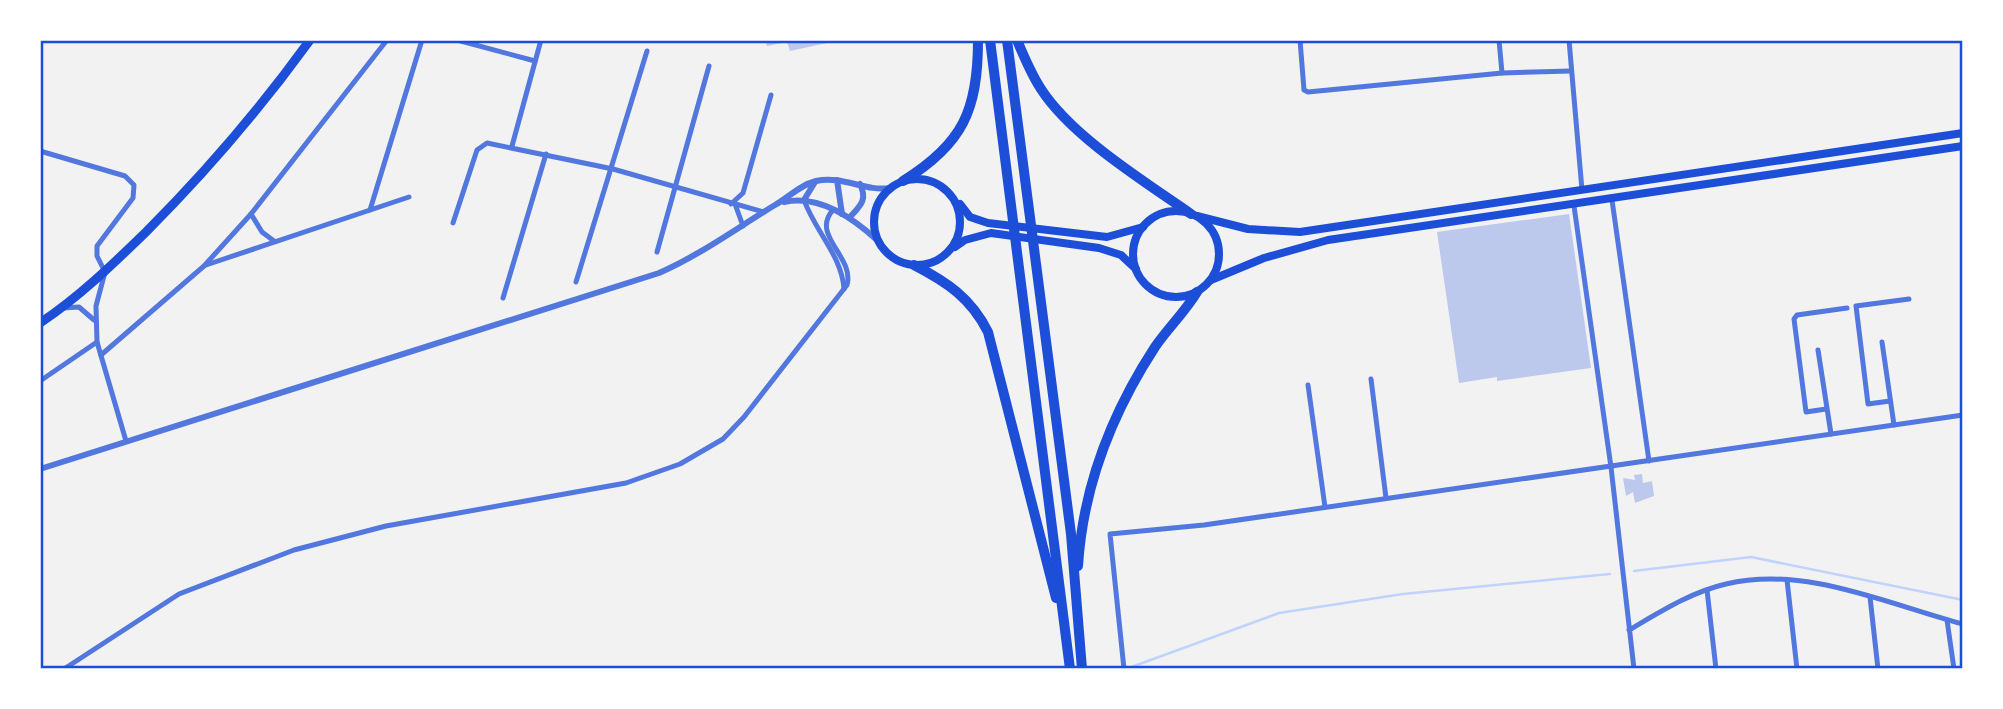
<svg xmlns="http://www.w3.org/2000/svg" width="2003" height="709" font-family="'Alegreya Sans',sans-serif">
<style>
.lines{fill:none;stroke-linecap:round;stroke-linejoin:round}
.stream{stroke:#bfd3fe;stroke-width:2.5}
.building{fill:#bdc9ec}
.minor{stroke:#5277de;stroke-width:5}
.tertiary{stroke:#5277de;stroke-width:6}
.primary{stroke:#1d4ed8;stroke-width:8}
.trunk{stroke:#1d4ed8;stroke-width:9}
.motorway{stroke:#1d4ed8;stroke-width:10}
.neatline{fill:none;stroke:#1d4ed8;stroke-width:2.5}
</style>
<rect width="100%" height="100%" fill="#f2f2f2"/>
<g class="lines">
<g class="stream">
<polyline points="1634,571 1751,557 1963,600"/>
<polyline points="1126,669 1279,613 1403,594 1610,574"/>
</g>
</g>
<g class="building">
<polygon points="765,40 836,40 836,41 790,51 787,42 767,46"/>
<polygon points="1569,214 1591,368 1497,381 1497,377 1459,383 1437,232"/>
<polygon points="1642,474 1643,483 1652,481 1654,496 1635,503 1633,492 1626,496 1623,478 1635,480 1634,475"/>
</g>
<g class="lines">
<g class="minor">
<polyline points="457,40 535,61"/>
<polyline points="1300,40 1304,90 1308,92 1502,73 1571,71"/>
<polyline points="1499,40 1502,73"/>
<polyline points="1569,40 1582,190"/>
<polyline points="512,146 541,40"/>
<polyline points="40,151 125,176 134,185 133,198 97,246 97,256 105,272 96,306 97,342 126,441"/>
<path d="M804,200c11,31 38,56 40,89"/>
<polyline points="1612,200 1649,461"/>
<polyline points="731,204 743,193 771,95"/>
<polyline points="735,204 743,226"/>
<polyline points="1574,206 1611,467 1634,669"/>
<polyline points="370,210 422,40"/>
<polyline points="251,214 262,232 274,241"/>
<polyline points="453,223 477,150 487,143 613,169 764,212"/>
<polyline points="657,252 709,66"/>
<polyline points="206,265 409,197"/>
<polyline points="576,282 647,51"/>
<polyline points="503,298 546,154"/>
<polyline points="63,308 79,307 94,320"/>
<polyline points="1882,342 1894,425"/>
<polyline points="1818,350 1831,434"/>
<polyline points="101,355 204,266 251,214 387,40"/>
<polyline points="1371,379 1386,498"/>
<polyline points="40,381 97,342"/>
<polyline points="1308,385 1325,507"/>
<polyline points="1890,401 1868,404 1856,306 1909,299"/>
<polyline points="1826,409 1806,412 1794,319 1797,315 1847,308"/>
<polyline points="1787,580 1797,669"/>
<polyline points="1707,590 1716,669"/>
<polyline points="1870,597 1878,669"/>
<polyline points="1947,620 1954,669"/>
<path d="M1629,630c31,-18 62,-38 97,-46 79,-19 161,20 237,40"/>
<path d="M64,669l115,-75 115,-44 92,-24 240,-43 54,-19 43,-25 21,-22 103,-132c8,-28 -37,-50 -14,-75"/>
<polyline points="1124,669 1110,534 1204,525 1963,415"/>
</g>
<g class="tertiary">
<polyline points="837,180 842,214"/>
<polyline points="804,200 815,182"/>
<path d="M784,202c35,-8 68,15 93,38"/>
<path d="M850,217c10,-11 18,-17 10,-33"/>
<path d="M40,469l619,-196c41,-18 78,-45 116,-68 14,-8 25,-20 41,-24 27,-6 49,11 74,7"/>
</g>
<g class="primary">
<circle cx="917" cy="222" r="43"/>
<polyline points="960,204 970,217 988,223 1107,237 1143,227"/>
<circle cx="1176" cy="254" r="43"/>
<polyline points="1197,216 1248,229 1300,232 1963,133"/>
<polyline points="955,247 965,240 991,233 1099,248 1121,255 1136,269"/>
<polyline points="1211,280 1264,258 1328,240 1963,146"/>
</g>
<path class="trunk" d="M40,323c39,-26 72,-58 106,-91 60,-60 114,-123 164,-192"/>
<g class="motorway">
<polyline points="990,40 1070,669"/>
<polyline points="1007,40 1071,534 1082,669"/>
<path d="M1017,40c7,17 14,34 24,49 31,48 103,92 150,125"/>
<path d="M903,181c60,-37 75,-71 75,-141"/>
<path d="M914,265c33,17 57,33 74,67l68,266"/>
<path d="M1078,566c5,-79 34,-153 77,-219 13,-19 30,-35 42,-55"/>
</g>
</g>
<rect width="2003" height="709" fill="none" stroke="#ffffff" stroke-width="84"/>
<rect x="42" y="42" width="1919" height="625" class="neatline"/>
</svg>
